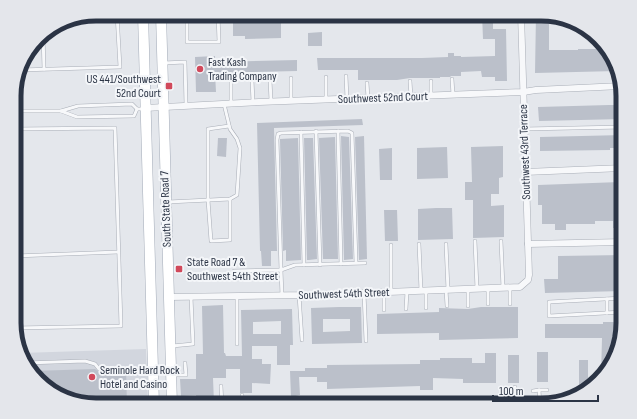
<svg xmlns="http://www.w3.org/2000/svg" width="637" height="419" font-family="'Sofia Sans Condensed',sans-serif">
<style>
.built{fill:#d2d6de}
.building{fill:#bbc0ca;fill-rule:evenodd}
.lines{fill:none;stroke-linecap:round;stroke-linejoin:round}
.lane-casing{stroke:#a9aeb7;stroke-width:4}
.street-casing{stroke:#a9aeb7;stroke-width:7}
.primary-casing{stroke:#a3abb8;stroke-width:11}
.lane{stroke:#f7f8fa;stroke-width:3}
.street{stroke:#f7f8fa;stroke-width:6}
.primary{stroke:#fff;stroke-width:10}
.poi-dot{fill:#d1495b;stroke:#f4f6f9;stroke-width:1.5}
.labels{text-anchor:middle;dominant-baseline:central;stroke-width:4;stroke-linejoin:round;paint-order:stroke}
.poi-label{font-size:12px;fill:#2b3445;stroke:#f4f6f9;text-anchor:start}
.street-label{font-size:12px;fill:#2b3445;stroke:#f4f6f9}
.rim{fill:none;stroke:#2b3445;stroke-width:5}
</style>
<rect width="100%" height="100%" fill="#e4e7ec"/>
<polygon class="built" points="146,349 148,405 96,405 50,391 25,364 21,353"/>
<g class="building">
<rect x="222" y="14" width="13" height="6"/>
<polygon points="482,14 493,14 493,29 506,29 507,81 495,81 495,77 482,77 481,71 461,72 461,76 451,76 450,77 440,77 440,78 410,78 397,80 358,80 358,70 318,70 317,58 422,58 448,57 448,53 454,53 454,56 461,56 461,57 495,56 495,39 483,39"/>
<polygon points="536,14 549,16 549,50 578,50 578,49 606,49 612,55 617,71 535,73"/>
<polygon points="233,20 239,20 239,22 273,22 273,23 281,23 281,38 245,39 245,36 233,36"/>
<polygon points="322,32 322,46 308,46 308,33"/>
<polygon points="215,56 215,62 297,60 297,71 215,73 216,92 196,92 195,57"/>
<polygon points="609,105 623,105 623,119 539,121 538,107"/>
<polygon points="362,119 363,125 274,128 277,251 271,251 271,266 262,266 261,251 260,251 257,123"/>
<polygon points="623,135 623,148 610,148 610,150 540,151 540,137"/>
<polygon points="341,136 349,137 353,259 344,260"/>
<polygon points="364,136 367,259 359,260 355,137"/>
<polygon points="335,137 338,259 323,259 319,138"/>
<polygon points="218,138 227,138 226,157 217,156"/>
<polygon points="298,138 301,260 286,261 286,250 283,251 280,140 280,139"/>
<polygon points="304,138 313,138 317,259 309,260 307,260"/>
<polygon points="503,146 503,177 499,178 499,194 491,194 491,206 504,205 504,237 473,238 473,200 465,200 465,182 472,182 471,147"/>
<polygon points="447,147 448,178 417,179 417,148"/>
<polygon points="392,148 392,180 380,180 379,149"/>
<polygon points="620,182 620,210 623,210 623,228 613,228 613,221 595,221 595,224 566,224 566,230 555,230 555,224 542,224 542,205 538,205 538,185"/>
<polygon points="436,208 452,208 453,239 418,240 418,209"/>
<polygon points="384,210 397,210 398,241 385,241"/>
<polygon points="623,255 623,291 545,293 544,279 558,279 558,256"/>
<path d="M223,305l1,48h1l1,3h16l-1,-46 51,-1 1,36h-3v20h-13v-19h-25v13h10v5h9l-1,20 -18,-1v10h-12v-24h-14v9h-13l1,25h-17l-1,-8 -15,1 -1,-17h16v-25h7l-1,-48zM281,321v13h-28v-12z"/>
<path d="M339,307h22l1,36 -50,1 -1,-36zM323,319h27v12l-27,1z"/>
<polygon points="481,307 518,307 518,338 439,340 439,333 377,334 377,314 439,312 439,308 468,309"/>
<polygon points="603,322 623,322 623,328 620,336 612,336 612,360 609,369 601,376 602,338 545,338 545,324 603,324"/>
<rect x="537" y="352" width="11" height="30"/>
<polygon points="485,353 496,353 496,383 463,383 463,379 433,378 433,390 420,390 420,386 327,389 327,382 317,382 317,377 299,377 300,395 291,397 290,371 305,371 305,368 327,368 327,365 420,364 420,360 440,360 440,358 472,358 472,363 485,363"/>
<rect x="508" y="355" width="11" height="28"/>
<rect x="579" y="360" width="9" height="26"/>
<polygon points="126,368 127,405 96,405 50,391 32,371 95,369 99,372 102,369"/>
</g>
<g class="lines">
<g class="lane-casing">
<g id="lane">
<polyline points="187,14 187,42 219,42 218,14"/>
<polyline points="256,14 261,14"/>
<polyline points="43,34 44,69"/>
<polyline points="164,63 185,62 186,105"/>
<polyline points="20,70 120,67 117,14"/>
<polyline points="346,76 347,99"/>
<polyline points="291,78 291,101"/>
<polyline points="452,79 453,95"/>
<polyline points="252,80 253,102"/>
<polyline points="270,80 271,101"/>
<polyline points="231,81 231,103"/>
<polyline points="410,81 411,97"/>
<polyline points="367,83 368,98"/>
<polyline points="431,96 431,81"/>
<polyline points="326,100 326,77"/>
<polyline points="15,111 61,111 78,106 132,104 137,109 143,109"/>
<polyline points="61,111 77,117 134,116 137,109"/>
<polyline points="229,126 208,129 208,200 211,241 230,240 230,199"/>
<polyline points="15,129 115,128 121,326 15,328"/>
<polyline points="524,129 623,127"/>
<polyline points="316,131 320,265"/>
<polyline points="338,131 341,264"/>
<polyline points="301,132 304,265"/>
<polyline points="168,202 230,199 237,195 240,148 237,139 230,129 224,104"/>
<polyline points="475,241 477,289"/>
<polyline points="501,241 503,288"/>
<polyline points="419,244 421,291"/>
<polyline points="446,244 448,290"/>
<polyline points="391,245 391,292"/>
<polyline points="15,256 118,252"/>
<polyline points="356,263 352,133 348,131 281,133 278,134 277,140 281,270 295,265 365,263"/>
<polyline points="234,271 281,270 282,296"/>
<polyline points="510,287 510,304"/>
<polyline points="468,289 468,306"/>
<polyline points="446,290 447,306"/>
<polyline points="426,291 426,308"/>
<polyline points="384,292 384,310"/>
<polyline points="364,293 366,341"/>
<polyline points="299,295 302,340"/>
<polyline points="237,296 237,344"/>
<polyline points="623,298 549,302 549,316 623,312"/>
<polyline points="607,299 607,313"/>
<polyline points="488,304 488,288"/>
<polyline points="406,309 407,291"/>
<polyline points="172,346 193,344 191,297"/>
<polyline points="25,363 85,361 95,364 99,369"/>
<polyline points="172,375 186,375 185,363"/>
<polyline points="221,386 222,405"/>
<polyline points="515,387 516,405"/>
<polyline points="533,391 539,390"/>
<polyline points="242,395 243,405"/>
<polyline points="540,405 539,390 547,390"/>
</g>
</g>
<g class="street-casing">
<g id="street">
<polyline points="145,108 259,102 523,92 536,90 621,86"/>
<polyline points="525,172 623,168"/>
<polyline points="528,244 623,242"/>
<polyline points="169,297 307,295 520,287 528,280 529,275 521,14"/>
</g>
</g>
<g class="primary-casing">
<g id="primary">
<polyline points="143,14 154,405"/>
<polyline points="161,14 172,405"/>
</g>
</g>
<use href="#lane" class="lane"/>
<use href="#street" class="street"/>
<use href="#primary" class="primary"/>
</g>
<g class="poi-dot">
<circle cx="200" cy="69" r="4"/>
<rect x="165" y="82" width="8" height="8" rx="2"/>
<rect x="175" y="265" width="8" height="8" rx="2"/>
<circle cx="92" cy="377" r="4"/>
</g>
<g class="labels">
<g class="poi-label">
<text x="208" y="62">Fast Kash<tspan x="208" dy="14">Trading Company</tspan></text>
<text x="161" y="79" text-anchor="end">US 441/Southwest<tspan x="161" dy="14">52nd Court</tspan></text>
<text x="187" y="262">State Road 7 &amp;<tspan x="187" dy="14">Southwest 54th Street</tspan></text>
<text x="100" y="370">Seminole Hard Rock<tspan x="100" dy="14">Hotel and Casino</tspan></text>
</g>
<g class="street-label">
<text transform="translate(383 98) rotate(-2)">Southwest 52nd Court</text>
<text transform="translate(525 152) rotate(-92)">Southwest 43rd Terrace</text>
<text transform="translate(166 209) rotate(-92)">South State Road 7</text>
<text transform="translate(344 294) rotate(-2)">Southwest 54th Street</text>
</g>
</g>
<path d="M0 0H637V419H0ZM96 21H541A75 75 0 0 1 616 96V323A75 75 0 0 1 541 398H96A75 75 0 0 1 21 323V96A75 75 0 0 1 96 21Z" fill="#e4e6eb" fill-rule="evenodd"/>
<path class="rim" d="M96 21H541A75 75 0 0 1 616 96V323A75 75 0 0 1 541 398H96A75 75 0 0 1 21 323V96A75 75 0 0 1 96 21Z"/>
<path d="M493 395v6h105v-6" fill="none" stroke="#2b3445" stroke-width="2"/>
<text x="499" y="395" font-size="12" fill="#2b3445" stroke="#f4f6f9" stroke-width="3" paint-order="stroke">100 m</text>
</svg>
